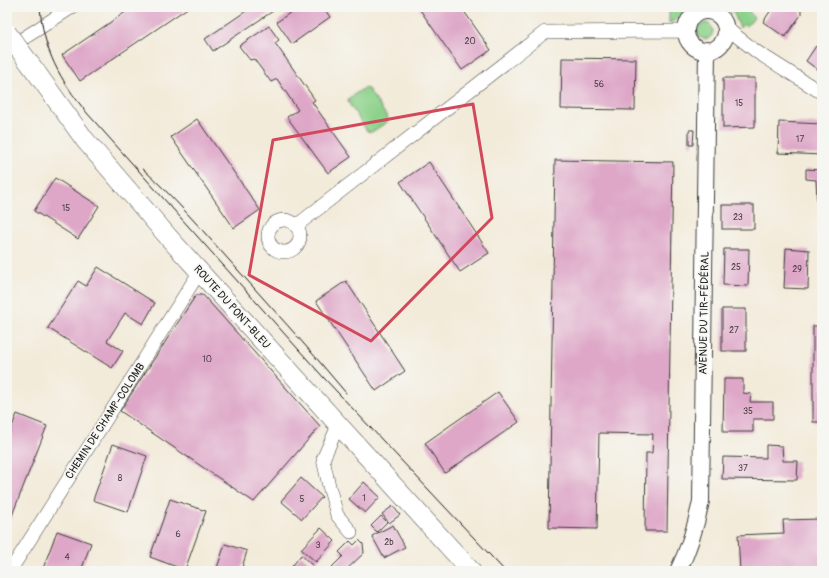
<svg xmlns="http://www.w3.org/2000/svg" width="829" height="578" font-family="Pangolin,sans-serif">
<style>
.green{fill:#8dd28b;stroke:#547754}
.building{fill:#dea7c8}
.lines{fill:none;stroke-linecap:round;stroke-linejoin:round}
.minor-casing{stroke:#3c3b38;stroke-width:14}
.tertiary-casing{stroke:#3c3b38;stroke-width:18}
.secondary-casing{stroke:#3c3b38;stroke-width:20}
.minor{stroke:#fff;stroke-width:13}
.tertiary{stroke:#fff;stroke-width:16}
.secondary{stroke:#fff;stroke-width:19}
.tram{stroke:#1c1c1c;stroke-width:1}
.secondary-bridge-casing{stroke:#3c3b38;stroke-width:20;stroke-linecap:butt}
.secondary-bridge{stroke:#fff;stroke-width:19}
.marked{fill:none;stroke:#d1495b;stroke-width:3;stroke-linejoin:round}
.labels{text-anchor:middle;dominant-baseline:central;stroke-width:3.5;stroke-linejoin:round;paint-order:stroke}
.number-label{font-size:9px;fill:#4c3f47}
.street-label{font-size:11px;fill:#1c1c1c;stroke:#f6f6f2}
</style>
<rect width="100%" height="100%" fill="#f6f6f2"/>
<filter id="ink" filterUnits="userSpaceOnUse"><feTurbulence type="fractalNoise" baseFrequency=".025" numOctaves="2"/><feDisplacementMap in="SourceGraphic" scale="8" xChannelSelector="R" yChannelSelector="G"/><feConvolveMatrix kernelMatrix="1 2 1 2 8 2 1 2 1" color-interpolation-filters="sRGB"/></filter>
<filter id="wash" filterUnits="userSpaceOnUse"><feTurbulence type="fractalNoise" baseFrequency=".012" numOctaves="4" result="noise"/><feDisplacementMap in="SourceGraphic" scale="16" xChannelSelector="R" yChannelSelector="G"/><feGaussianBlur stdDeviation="0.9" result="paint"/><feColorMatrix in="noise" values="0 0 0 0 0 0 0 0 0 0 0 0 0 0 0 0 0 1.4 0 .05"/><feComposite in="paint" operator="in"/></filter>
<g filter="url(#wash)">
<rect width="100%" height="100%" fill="#f3ebda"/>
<g class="green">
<path d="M672,7h14c-4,8 -8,13 -17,16v-13z"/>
<polygon points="731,7 746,7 754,18 747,26 744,24 740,28"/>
<circle cx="705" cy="31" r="8"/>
<polygon points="364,88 368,89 388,118 387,122 372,132 367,131 348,102 349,98"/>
</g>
<g id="blocks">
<g class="building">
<polygon points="133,7 189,7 80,81 62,55"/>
<polygon points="252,7 279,7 213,51 205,39"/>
<polygon points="298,7 323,7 330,17 292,44 277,22"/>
<polygon points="418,7 461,7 491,50 462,70"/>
<polygon points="562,7 636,7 633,9 562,9"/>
<polygon points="773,7 801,7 801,15 785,37 763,22"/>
<polygon points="269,26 279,40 275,43 315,100 312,102 351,157 328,173 287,117 298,110 277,79 271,82 254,59 250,60 239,46"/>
<polygon points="816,46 822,49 822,73 806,61"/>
<polygon points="562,58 636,59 635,110 561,109"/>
<polygon points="723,78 755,78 755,127 723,128"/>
<polygon points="197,119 260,210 234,228 171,137"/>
<polygon points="779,122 822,124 822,155 778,153"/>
<polygon points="689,130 694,130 693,145 689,145"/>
<polygon points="555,160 673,162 667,531 645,531 646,453 652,453 653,434 599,433 597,529 549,528"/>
<polygon points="429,162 489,253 460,272 400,182"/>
<polygon points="806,169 822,170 822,200 817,200 816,180 806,179"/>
<polygon points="55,178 99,206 78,239 34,211"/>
<rect x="722" y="205" width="32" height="24"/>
<polygon points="786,248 809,250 808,289 784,288"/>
<polygon points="724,249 749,249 748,286 723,285"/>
<polygon points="98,267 155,303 143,324 125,313 107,341 123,351 112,368 48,328 78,281 86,286"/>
<polygon points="346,281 405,371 376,391 316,301"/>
<polygon points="196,295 203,295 320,426 254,502 120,411"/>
<rect x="722" y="309" width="24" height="42"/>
<rect x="813" y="326" width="9" height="96"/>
<polygon points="724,379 743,379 743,393 751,394 750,402 773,402 773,419 753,419 753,432 723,432"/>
<polygon points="498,392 519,422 445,473 425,443"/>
<polygon points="17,414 47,426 7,528 7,439"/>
<polygon points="113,444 147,456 128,512 93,500"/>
<polygon points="766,445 782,446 783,461 798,461 797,480 722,479 723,457 766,458"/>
<polygon points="301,478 322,497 302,519 281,501"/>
<polygon points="364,482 380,497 365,513 349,499"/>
<polygon points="170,499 206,511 185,570 150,557"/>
<polygon points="393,506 400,515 389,523 382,514"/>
<polygon points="381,516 387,522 377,532 371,526"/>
<polygon points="822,519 822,571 740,571 738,535 784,533 783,520"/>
<polygon points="393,525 405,547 384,558 372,536"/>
<polygon points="321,528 335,541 316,562 301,549"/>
<polygon points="57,531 91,543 81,571 42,571"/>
<polygon points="359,540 363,544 364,553 345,571 334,571 331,568 343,556 339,552 350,541 354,545"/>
<polygon points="225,544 247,551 241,571 216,571"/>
<polygon points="301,555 313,566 309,571 292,571 290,569"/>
</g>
</g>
</g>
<g filter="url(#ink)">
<use href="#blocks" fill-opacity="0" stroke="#3c3b38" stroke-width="1"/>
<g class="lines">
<g class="minor-casing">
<g id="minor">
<polyline points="725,27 757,52 822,93"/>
<polyline points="7,49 72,7"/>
<circle cx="284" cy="236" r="16"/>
<polyline points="296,226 545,32 677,31 686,33"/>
<polyline points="338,426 323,459 329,486 337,515 351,532"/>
<polyline points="10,571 200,271"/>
</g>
</g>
<g class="tertiary-casing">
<g id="tertiary">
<circle cx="706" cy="31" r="20"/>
<path d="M678,571c11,-22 18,-45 23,-70l6,-451"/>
</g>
</g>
<g class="secondary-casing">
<polyline id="secondary" points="36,72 85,140 170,239 471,571"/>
</g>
<use href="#minor" class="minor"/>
<use href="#tertiary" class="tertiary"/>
<use href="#secondary" class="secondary"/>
<g class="tram">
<path d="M40,7c3,43 20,73 47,106l237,265 181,193"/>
<path d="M143,169c31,28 58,60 86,91 39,44 79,87 117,133"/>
</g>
<g class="secondary-bridge-casing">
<polyline id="secondary-bridge" points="7,33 36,72"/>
</g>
<use href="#secondary-bridge" class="secondary-bridge"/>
</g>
</g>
<path class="marked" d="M473,104l19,114 -121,123 -122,-66 24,-135z"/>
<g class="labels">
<g class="number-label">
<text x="470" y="41">20</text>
<text x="599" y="84">56</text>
<text x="739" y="103">15</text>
<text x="800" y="139">17</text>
<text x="66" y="208">15</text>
<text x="738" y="217">23</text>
<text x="736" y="267">25</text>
<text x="797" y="269">29</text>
<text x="734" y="330">27</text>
<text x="207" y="359">10</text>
<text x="748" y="411">35</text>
<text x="743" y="468">37</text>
<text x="120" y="478">8</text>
<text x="364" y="498">1</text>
<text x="302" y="499">5</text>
<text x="178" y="534">6</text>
<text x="389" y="542">2b</text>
<text x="318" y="545">3</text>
<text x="67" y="557">4</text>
</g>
<g class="street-label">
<text transform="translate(232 307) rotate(48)">ROUTE DU PONT-BLEU</text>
<text transform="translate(704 313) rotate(-89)">AVENUE DU TIR-FÉDÉRAL</text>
<text transform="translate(105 421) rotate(-57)">CHEMIN DE CHAMP-COLOMB</text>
</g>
</g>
<rect width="829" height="578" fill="none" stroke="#f6f6f2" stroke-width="24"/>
</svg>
